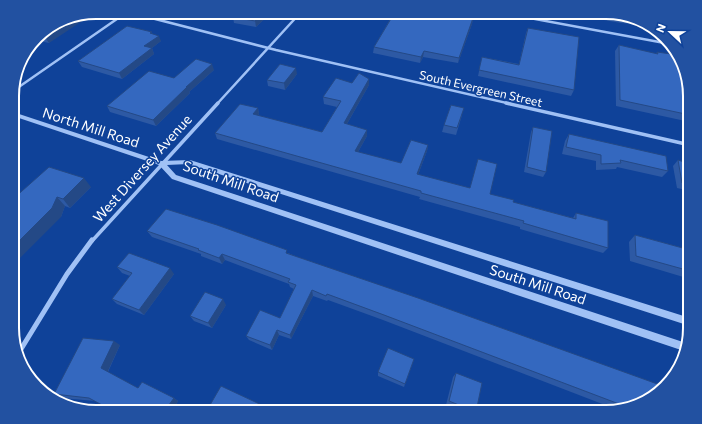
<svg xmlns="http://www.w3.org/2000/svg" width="702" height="424" font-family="Commissioner,sans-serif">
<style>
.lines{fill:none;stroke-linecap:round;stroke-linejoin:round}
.minor-far2{stroke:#a0c1f5;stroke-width:2.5}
.minor-far1{stroke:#a0c1f5;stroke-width:3.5}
.minor{stroke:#a0c1f5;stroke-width:5}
.tertiary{fill:#a0c1f5;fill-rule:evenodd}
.wall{fill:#2d59a4}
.shaded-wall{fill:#244986}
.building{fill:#3468bf;stroke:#244986}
.labels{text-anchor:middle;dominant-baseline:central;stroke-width:3;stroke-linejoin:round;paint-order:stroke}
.far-street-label{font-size:12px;fill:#fff;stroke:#0f4299}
.street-label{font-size:14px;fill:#fff;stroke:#0f4299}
.rim{fill:none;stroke:#fff;stroke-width:2}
</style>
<rect width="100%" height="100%" fill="#0f4299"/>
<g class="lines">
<g class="minor-far2">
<polyline points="128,12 276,50 511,104"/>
<polyline points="497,12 670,44"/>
<polyline points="13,91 127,12"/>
<polyline points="217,104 301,12"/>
</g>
<g class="minor-far1">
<polyline points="506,103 690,145"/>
<polyline points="92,241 218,103"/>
</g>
<polyline class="minor" points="18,354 67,274 92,240"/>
<polygon class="tertiary" points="13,112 161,161 190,160 690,318 690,326 188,164 167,165 176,175 686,343 687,343 684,351 172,179 159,165 13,116"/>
</g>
<g class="wall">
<polygon points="238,12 272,12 256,27 234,23 233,17"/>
<polygon points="367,12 438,12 473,18 472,24 458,63 423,57 420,63 373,53 374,47 392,16"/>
<polygon points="567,12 606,12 648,23 653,28 648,27 648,25 621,23 581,16 581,14"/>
<polygon points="64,18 49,43 35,40 41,33"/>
<polygon points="528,28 574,90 571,96 478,76 482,57 519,64 526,33"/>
<polygon points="152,34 161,41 152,48 154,54 122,79 82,67 78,61"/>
<polygon points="619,45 656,54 657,52 690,90 690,122 616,106 615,51"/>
<polygon points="214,70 189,92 190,93 156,126 110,112 107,106 174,78"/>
<polygon points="297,74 285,90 268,86 267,80"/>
<polygon points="369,79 369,85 347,124 367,130 367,136 358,152 401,163 428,145 427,151 418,175 470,188 478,159 490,194 513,202 573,218 576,213 608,248 603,253 520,229 520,227 419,199 420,197 217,139 215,133 258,108 259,114 258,116 322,132 337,107 324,104 323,97 352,83"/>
<polygon points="462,115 456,135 442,132 444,125"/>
<polygon points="533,127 546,172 543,177 524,172 531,132"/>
<polygon points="569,134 668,171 662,177 617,167 616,169 596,170 596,161 562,154 565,141"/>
<polygon points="678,160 690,164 690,191 677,188 673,166"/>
<polygon points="91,187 70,208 65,206 61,217 13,199"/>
<polygon points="147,231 288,253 648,401 618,410 383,320 328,300 327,301 313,296 291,339 279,335 272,350 249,340 246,336 280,318 294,289 290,287 289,284 225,260 222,264 201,256 201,254 152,237"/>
<polygon points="635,235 683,248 682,243 690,237 690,279 630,261 629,242"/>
<polygon points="117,267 174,274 144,315 117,304 112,299 130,276 122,273"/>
<polygon points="226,305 212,328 194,321 190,316"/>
<polygon points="120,345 108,372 138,388 174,398 178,401 172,412 95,401 62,398 54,394"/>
<polygon points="414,359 404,387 378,376 378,372"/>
<polygon points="456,373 476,412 464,412 446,405 453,377"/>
</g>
<g class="shaded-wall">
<polygon points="96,12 49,43 45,37 80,15"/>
<polygon points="264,12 272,12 256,27 255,21"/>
<polygon points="473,18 472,24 458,63 459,58"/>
<polygon points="159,36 161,41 147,52 144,46"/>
<polygon points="152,48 154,54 122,79 119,73"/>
<polygon points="424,51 423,57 420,63 421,57"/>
<polygon points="212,64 214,70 189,92 190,93 156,126 153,120 186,87"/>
<polygon points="296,68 297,74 285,90 284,83"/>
<polygon points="369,79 369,85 344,129 344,123"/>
<polygon points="258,108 259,114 254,121 253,114"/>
<polygon points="367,130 367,136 355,157 355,151"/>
<polygon points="428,145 427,151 416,180 417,174"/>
<polygon points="13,156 20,164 13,170"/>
<polygon points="84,178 91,187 70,208 63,199"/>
<polygon points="57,197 65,206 61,217 13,265 13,247"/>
<polygon points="222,254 225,260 222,264 219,258"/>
<polygon points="170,268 174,274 144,315 139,310"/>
<polygon points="312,290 313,296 291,339 290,335"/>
<polygon points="223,299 226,305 212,328 208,323"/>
<polygon points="277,330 279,335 272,350 270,345"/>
<polygon points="114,341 120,345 107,373 101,368"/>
<polygon points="174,398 178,401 172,412 166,409"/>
<polygon points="266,407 268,410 267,412 263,412"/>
</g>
<g class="building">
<polygon points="238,12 264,12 255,21 233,17"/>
<polygon points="395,12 438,12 473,18 459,58 424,51 421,57 374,47"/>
<polygon points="595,12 606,12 625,17 624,17"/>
<polygon points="80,15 45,37 39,36 41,33 64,18"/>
<polygon points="127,26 152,32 150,33 159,36 144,46 152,48 119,73 78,61"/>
<polygon points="528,28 579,37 574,90 479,70 482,57 519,65"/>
<polygon points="619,45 658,54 657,52 678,55 690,90 690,115 620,100"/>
<polygon points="196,59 212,64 186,87 187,87 153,120 107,106 149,71 174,78"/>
<polygon points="280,64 296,68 284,83 267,80"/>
<polygon points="359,73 369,79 344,123 367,130 355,151 401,163 411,140 428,145 417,174 470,188 478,159 497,164 490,194 514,200 513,202 576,219 576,213 608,221 608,248 523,223 524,221 421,193 421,191 215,133 240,104 258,108 253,114 322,132 341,101 323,97 336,78 352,83"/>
<polygon points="451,105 464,108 457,128 444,125"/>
<polygon points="533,127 552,131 546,172 527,167"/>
<polygon points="569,134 666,156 668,171 620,160 621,163 601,164 601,155 566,147"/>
<polygon points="678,160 690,164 690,184 682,183"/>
<polygon points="49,167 84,178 63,199 57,197 52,208 13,247 13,199"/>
<polygon points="166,209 217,225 287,250 286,253 418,298 663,386 648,401 627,407 384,315 327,294 326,296 312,290 290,335 277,330 270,345 246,336 260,310 280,318 296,285 288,282 290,279 222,254 219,258 198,250 199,249 147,231"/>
<polygon points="635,235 690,250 690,271 636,256"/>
<polygon points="129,253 170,268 139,310 112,299 132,273 117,267"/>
<polygon points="205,292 223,299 208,323 190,316"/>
<polygon points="83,338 114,341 101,368 138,388 142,382 174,398 166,409 172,412 115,412 89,398 54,394"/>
<polygon points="388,348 414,359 405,384 378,372"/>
<polygon points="456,373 482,383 476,412 449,401"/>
<polygon points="221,386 266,407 263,412 206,412"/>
</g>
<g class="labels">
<g class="far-street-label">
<text transform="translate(481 88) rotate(13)">South Evergreen Street</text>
</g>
<g class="street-label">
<text transform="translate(91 127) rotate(18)">North Mill Road</text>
<text transform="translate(142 168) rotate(-48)">West Diversey Avenue</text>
<text transform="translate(231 181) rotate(19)">South Mill Road</text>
<text transform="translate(538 284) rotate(18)">South Mill Road</text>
</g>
</g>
<path d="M0 0H702V424H0ZM96 19H606A77 77 0 0 1 683 96V328A77 77 0 0 1 606 405H96A77 77 0 0 1 19 328V96A77 77 0 0 1 96 19Z" fill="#2251a1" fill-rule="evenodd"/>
<path class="rim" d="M96 19H606A77 77 0 0 1 683 96V328A77 77 0 0 1 606 405H96A77 77 0 0 1 19 328V96A77 77 0 0 1 96 19Z"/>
<g transform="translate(670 32) rotate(292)" stroke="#0f4299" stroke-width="3" paint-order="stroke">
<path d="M0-3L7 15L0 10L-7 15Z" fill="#ffffff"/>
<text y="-6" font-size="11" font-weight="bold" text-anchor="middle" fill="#ffffff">N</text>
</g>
</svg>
